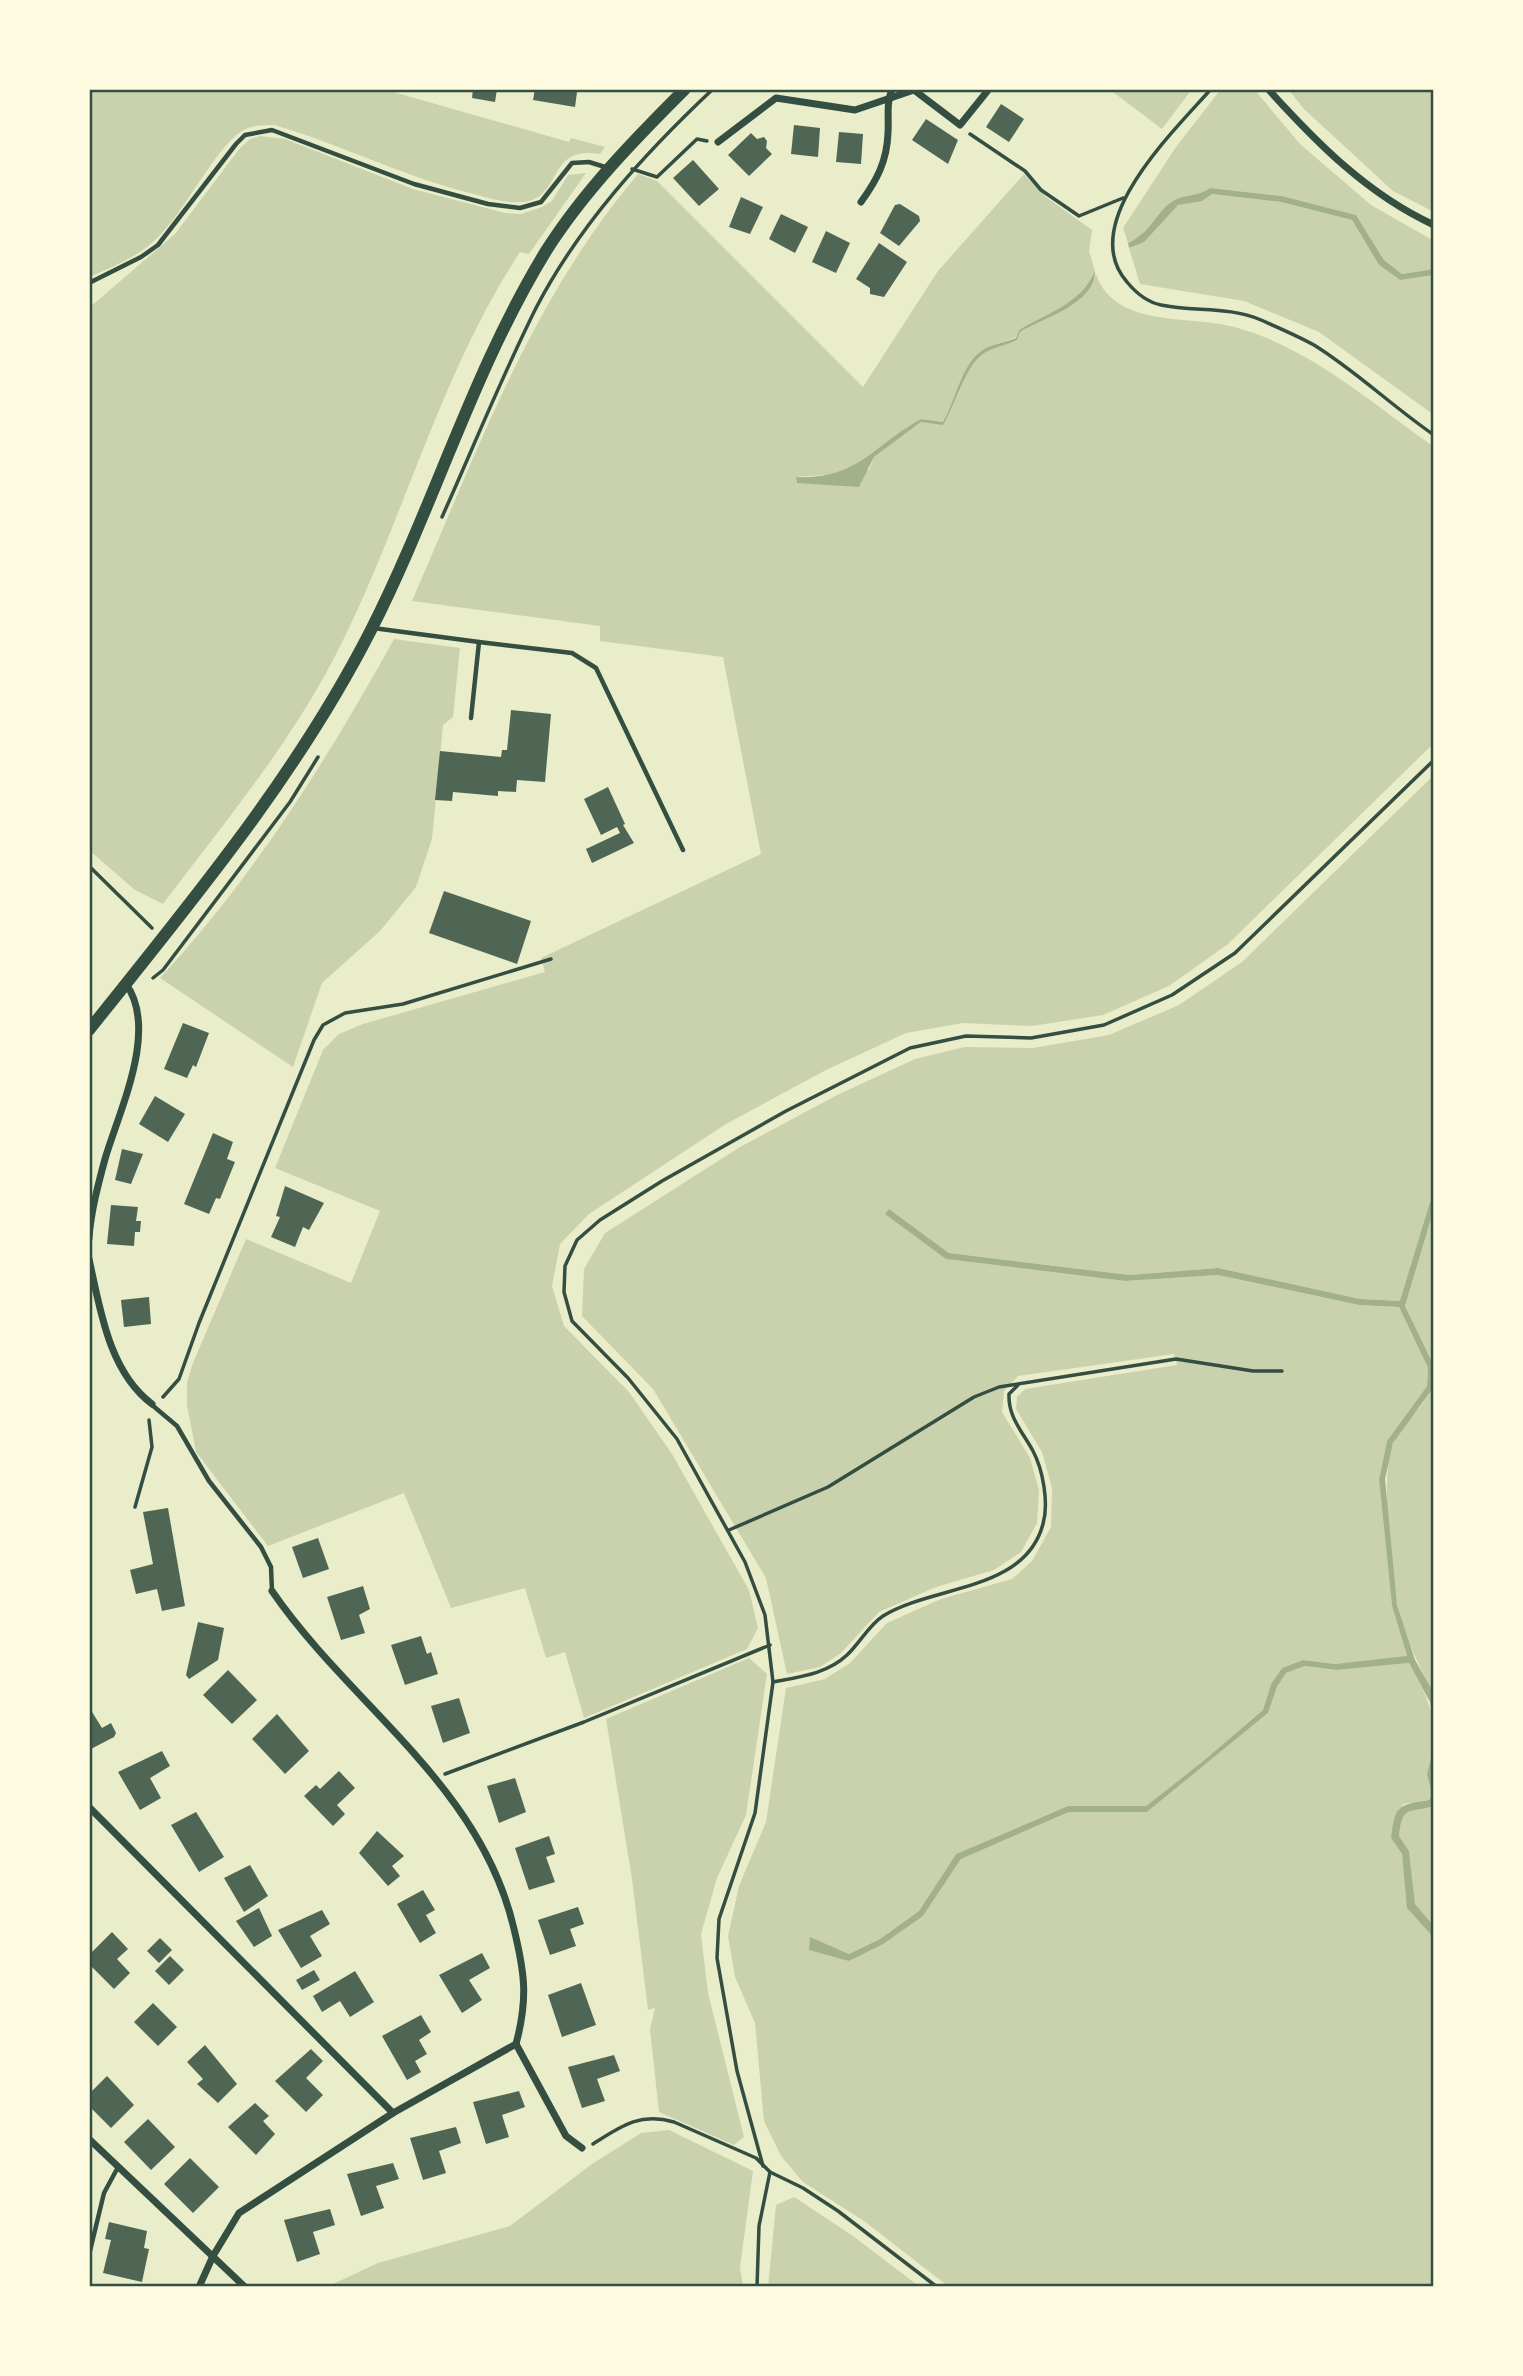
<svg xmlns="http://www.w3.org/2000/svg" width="1523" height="2376" font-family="'Space Grotesk',sans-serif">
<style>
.green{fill:#cad2ad}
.water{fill:#a3b18a}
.building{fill:#4f6655}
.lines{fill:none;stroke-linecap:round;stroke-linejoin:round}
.path{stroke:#344e41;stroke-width:3.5}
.service{stroke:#344e41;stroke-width:4.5}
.minor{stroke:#344e41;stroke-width:7}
.secondary{stroke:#344e41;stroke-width:12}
.neatline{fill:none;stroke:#344e41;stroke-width:2.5}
</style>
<rect width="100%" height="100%" fill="#e9edc9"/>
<g class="green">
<path d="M89,89h294l186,53 2,-4 34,9 -5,7c-55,-9 -36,45 -78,48 -17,2 -36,-5 -52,-9 -68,-17 -130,-49 -196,-68 -11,0 -23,0 -32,6 -29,19 -57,82 -87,109 -19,18 -43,27 -66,37z"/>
<polygon points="1109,89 1192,89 1162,129"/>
<path d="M1221,89h33l46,55 71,61 63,36v28l-32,5 -18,-14 -28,-45 -74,-19 -72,-8c-13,9 -28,8 -41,17 -17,11 -17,27 -41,38l-5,-15 53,-81z"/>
<polygon points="1288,89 1434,89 1434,212 1393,191 1304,109"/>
<path d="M260,136l25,3 128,50 92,24 16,1 21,-7 10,-6 16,-26 18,-2 -57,81 -9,-2c-86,131 -120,286 -195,423 -45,81 -106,155 -162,229l-28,-14 -46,-40v-542l86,-74 65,-86 10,-9z"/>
<path d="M638,174l19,7 206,206 75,-116 86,-97 22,23 46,33 -3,21 6,20c-15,34 -47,41 -76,59l-3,7c-10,5 -23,7 -32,12 -23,14 -28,51 -41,73l-22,-3 -80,55 -45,3 1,6h15l57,-13 5,-13 47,-35 22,2c12,-18 24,-62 42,-72 10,-5 22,-7 32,-12l3,-8c28,-18 61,-25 76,-58 19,56 96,40 142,54 73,21 134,75 196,119v296l-206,201 -59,42 -66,29 -71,11 -69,-3 -57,10 -80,37 -100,54 -137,90 -29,30 -8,42 12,40 65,66 43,62 77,136 9,38 -11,21 -163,69 -19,-66 -19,6 -21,-70 -74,20 -47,-115 -136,53 -72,-94 -9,-47v-23l6,-19 53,-124 105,44 29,-72 -105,-43 48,-118 16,-16 24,-10 182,-52 -4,-14 220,-104 -38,-197 -123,-16v-15l-188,-25c65,-149 119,-301 226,-427z"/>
<path d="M1212,194l69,8 71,18 27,45 21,15 34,-5v140l-115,-83 -75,-31 -104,-17 -11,-36c27,-11 27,-27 46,-41 11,-8 25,-5 37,-13z"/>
<path d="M394,639l66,9 -7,69 -10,8 -11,114 -16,48 -36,44 -58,52 -29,84 -133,-89c94,-101 167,-218 234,-339z"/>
<path d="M1434,775v424l-4,3 -29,99 -41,-2 -142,-31 -89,7 -180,-22 -60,-44 58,50 178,22 93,-6 141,30 40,2 29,61 -1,18 -40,55 -8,37 13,128 15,51 -72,7 -32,-4 -21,8 -11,16 -8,26 -61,52 -56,44h-78l-112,48 -37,57 -39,28 -31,15 -38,-16 38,23 74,-45 38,-57 108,-47h78l121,-99 9,-26 9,-14 19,-7 31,4 73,-7c15,27 27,49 25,82 -2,21 -7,27 -2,48l-3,7 -26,4 -12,34 11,16 6,54 26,30v349h-485l-85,-66 -61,-39 -22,-26 -17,-35 -9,-98 -20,-46 -7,-41 11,-50 27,-64 20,-134 39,-9 25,-16 37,-40 54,-24 71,-20 20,-18 19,-34 1,-39 -10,-36 -26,-43 1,-12 8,-8 152,-24 -3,-11 -156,22 -14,15 -2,21 28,46 9,32 -2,33 -16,29 -27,18 -58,17 -57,25 -38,41 -21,14 -33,7 -21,-96 -113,-189 -71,-73 2,-47 21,-36 135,-86 97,-52 78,-36 50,-12 68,1 76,-13 70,-30 63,-43z"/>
<polygon points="1434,1209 1434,1366 1405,1306"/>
<path d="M1434,1371v322c-16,-28 -30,-58 -37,-89 -6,-35 -17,-129 -4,-160 12,-28 40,-39 41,-73z"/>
<polygon points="749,1658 767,1674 746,1815 717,1878 701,1934 708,1993 744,2137 734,2145 659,2112 650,2029 655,2008 648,2010 632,1879 606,1719"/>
<path d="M1434,1806v120l-19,-22 -6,-53 -10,-15c4,-32 9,-22 35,-30z"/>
<polygon points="669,2130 753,2171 740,2267 743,2287 334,2287 333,2284 378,2263 510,2226 592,2164 641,2133"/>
<polygon points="794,2197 853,2236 920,2287 768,2287 776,2205"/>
</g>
<g class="water">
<path d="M1210,188l72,8 74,19 28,45 18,14 32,-5v6l-34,5 -21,-15 -27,-45 -71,-18 -69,-8 -10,7 -24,4 -34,37 -15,6 -1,-5c25,-12 27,-31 45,-42 12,-7 25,-4 37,-13z"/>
<path d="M1095,271c0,33 -52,47 -75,61l-3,8c-10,5 -22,7 -31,12 -19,9 -31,54 -43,73l-22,-3 -47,35 -15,30 -62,-4 -1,-6c61,3 76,-31 125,-58l22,3c13,-22 18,-59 41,-73 9,-5 22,-7 32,-11l3,-8c29,-18 61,-25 76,-59z"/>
<polygon points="1434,1199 1434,1209 1405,1306 1434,1366 1433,1388 1393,1443 1385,1479 1397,1605 1415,1660 1434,1693 1434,1725 1430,1702 1409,1663 1336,1670 1305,1666 1286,1673 1277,1687 1268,1713 1147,1812 1069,1812 961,1859 923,1916 883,1944 849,1961 809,1950 810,1937 849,1954 880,1939 919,1911 956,1854 1068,1806 1146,1806 1202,1762 1263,1710 1271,1684 1282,1668 1303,1660 1335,1664 1407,1656 1392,1606 1379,1479 1387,1441 1427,1386 1428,1368 1399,1307 1359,1305 1218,1275 1125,1281 946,1259 885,1214 889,1209 949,1253 1129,1275 1218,1268 1360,1299 1400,1301 1430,1202"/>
<path d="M1434,1747v59c-26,8 -31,-2 -35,30l10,15 6,53 19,22v12l-27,-30 -5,-54 -11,-16c4,-32 6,-33 38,-38l3,-6 -5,-20z"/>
</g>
<g class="building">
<polygon points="473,89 497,89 495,102 472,98"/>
<polygon points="535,89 577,92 575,107 533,100"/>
<polygon points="1001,104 1024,119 1009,142 986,127"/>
<polygon points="926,119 958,140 948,164 912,140"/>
<polygon points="794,125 820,128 818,157 791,154"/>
<polygon points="839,132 863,134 861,164 836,162"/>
<polygon points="751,133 757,139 764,137 767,141 766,148 772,154 749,176 728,155"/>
<polygon points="693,160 719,189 699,206 673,178"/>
<polygon points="741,197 763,207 750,234 729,227"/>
<polygon points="900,204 919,216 920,221 899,246 880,233 895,205"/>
<polygon points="781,214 808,227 795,253 769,239"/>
<polygon points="826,231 850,243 836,273 812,262"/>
<polygon points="879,243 907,262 884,297 870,294 870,288 856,279"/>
<polygon points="511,710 551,714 545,782 517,780 516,792 498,791 498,796 453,792 452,801 435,800 440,751 501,757 502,750 507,750"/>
<polygon points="608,787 625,824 623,825 634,843 592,863 586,849 620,833 617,827 601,835 584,799"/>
<polygon points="444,891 531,921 517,964 429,933"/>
<polygon points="183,1023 209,1033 196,1067 193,1065 187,1078 164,1069"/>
<polygon points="155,1096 185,1114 168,1142 139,1124"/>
<polygon points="213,1133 233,1142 227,1159 235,1162 220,1199 216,1198 209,1214 184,1204"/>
<polygon points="122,1149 143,1154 131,1184 115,1180"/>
<polygon points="285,1186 324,1203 309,1230 303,1227 295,1247 271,1237 280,1217 276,1216"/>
<polygon points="111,1205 138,1207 136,1221 141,1221 140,1232 135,1232 134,1246 107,1244"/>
<polygon points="149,1297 151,1324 124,1327 121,1300"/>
<polygon points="168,1508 185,1606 162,1611 157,1589 136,1594 130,1570 153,1564 143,1512"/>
<polygon points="318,1538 329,1569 303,1578 292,1547"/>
<polygon points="363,1586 370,1609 359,1615 365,1633 341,1640 327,1597"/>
<polygon points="198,1622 224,1628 218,1660 189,1679 186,1675"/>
<polygon points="421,1636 427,1654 431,1652 438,1674 405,1685 391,1645"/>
<polygon points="228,1670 257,1700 232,1724 203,1695"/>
<polygon points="459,1698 470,1733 443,1743 431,1706"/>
<polygon points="89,1707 102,1728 111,1723 116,1733 114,1737 89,1750"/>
<polygon points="277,1714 309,1751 285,1774 252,1739"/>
<polygon points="162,1751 170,1766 150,1778 161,1798 140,1810 118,1772"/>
<polygon points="339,1771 355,1788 337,1805 345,1814 333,1826 304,1796 316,1785 320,1789"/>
<polygon points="515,1778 526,1812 499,1823 487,1786"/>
<polygon points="196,1812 224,1857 199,1872 171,1825"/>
<polygon points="377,1831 404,1856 392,1866 400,1876 388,1886 359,1853"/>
<polygon points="549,1836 555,1854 546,1857 555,1882 529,1890 515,1848"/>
<polygon points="250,1865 268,1896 244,1912 224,1878"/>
<polygon points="423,1890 435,1910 426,1915 436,1933 420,1943 397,1904"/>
<polygon points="578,1907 584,1924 570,1929 576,1946 550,1955 538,1920"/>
<polygon points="259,1908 272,1936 254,1947 236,1921"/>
<polygon points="322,1910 330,1924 310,1936 322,1956 301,1968 278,1930"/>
<polygon points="112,1932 128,1949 117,1959 130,1973 114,1989 89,1964 89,1955"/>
<polygon points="160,1938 172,1950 159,1963 147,1951"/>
<polygon points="482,1953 490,1968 469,1980 482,2000 462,2013 439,1975"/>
<polygon points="170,1956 184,1970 169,1985 155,1971"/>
<polygon points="314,1970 320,1980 302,1990 296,1980"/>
<polygon points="355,1971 374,2002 350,2017 340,2001 322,2012 313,1996"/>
<polygon points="581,1983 596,2025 562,2037 548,1995"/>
<polygon points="153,2003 177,2027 158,2046 134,2022"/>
<polygon points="421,2015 431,2032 419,2040 427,2054 415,2061 421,2072 407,2080 382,2036"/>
<polygon points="205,2045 237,2084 218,2103 197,2084 203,2079 187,2062"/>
<polygon points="311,2049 323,2061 306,2078 323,2095 306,2112 275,2081"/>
<polygon points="614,2055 620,2071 597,2079 605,2101 582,2108 568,2067"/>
<polygon points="107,2076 134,2105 111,2128 89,2106 89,2094"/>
<polygon points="519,2091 525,2107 502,2115 509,2137 486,2144 473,2102"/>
<polygon points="255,2103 269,2116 263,2121 275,2134 256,2155 228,2127"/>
<polygon points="148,2119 175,2147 151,2170 124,2142"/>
<polygon points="456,2127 461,2143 439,2151 446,2173 423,2180 410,2138"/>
<polygon points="190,2158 219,2187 193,2213 164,2184"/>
<polygon points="393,2163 399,2179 376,2186 384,2208 361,2216 347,2174"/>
<polygon points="330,2209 335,2225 313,2232 320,2254 297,2262 284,2220"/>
<polygon points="109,2222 147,2231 144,2248 149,2249 142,2282 103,2273 111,2240 105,2239"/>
</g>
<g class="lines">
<g class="path">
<path d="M1211,89c-37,42 -135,135 -84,193 9,11 20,20 34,23 33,7 68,1 100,15 18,8 37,16 53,25 42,26 79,62 120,90"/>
<polyline points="970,134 1025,171 1041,190 1079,216 1123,198"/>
<polyline points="632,169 657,177 697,139 707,141"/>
<path d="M442,517c31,-69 60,-141 94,-209 43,-83 109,-155 177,-219"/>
<polyline points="89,866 152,928"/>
<polyline points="153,978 163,970 290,802 318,757"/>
<polyline points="163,1397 179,1379 199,1323 314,1040 323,1025 345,1013 403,1004 551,959"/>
<polyline points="135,1507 152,1447 149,1420"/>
<polyline points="729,1530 828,1487 974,1397 999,1387 1176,1359 1253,1371 1282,1371"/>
<path d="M773,1682c26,-5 54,-8 74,-27 12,-11 22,-30 36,-39 50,-31 142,-24 160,-92 6,-21 0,-54 -10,-73 -11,-20 -25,-34 -24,-57l9,-9"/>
<polyline points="445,1774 584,1722 770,1645"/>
<path d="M593,2144c28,-18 47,-32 81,-22l82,36 14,14 33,16 35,23 99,76"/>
<polyline points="763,2166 737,2071 717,1958 719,1919 755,1813 773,1682 765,1615 745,1562 677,1439 628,1378 572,1321 564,1292 565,1266 577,1240 600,1220 662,1181 786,1111 910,1048 966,1036 1031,1038 1104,1025 1172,995 1235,953 1434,760"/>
<polyline points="757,2287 759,2226 770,2172"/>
</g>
<g class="service">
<polyline points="89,283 141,257 158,245 236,144 245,135 272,130 414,184 488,204 520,208 541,202 572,163 589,162 605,167"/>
<polyline points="373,628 479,642 471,718"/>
<polyline points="479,642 572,653 596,668 683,850"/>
<polyline points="152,1405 177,1426 209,1481 261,1547 271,1567 272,1591"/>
<polyline points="89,2255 104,2193 117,2169"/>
</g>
<g class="minor">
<path d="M1268,89c49,54 99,105 166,136"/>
<polyline points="718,142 776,98 855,110 914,90 960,125 989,89"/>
<path d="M861,202c16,-22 26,-41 27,-69 1,-16 -2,-29 4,-44"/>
<path d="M89,1238c2,-27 9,-53 16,-79 14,-48 54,-129 21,-175"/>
<path d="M89,1259c11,50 20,113 63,145"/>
<path d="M272,1591c79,115 209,194 242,338 11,45 14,70 2,115l50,92 16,12"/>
<polyline points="89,1807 393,2113 239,2213 213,2256 199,2287"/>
<polyline points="393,2113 516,2044"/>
<polyline points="89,2139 245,2287"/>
</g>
<path class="secondary" d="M89,1030c102,-128 207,-253 282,-400 63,-124 102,-260 175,-379 38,-60 89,-112 139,-162"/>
</g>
<rect width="1523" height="2376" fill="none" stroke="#fefae0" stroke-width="182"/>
<rect x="91" y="91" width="1341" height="2194" class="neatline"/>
</svg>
